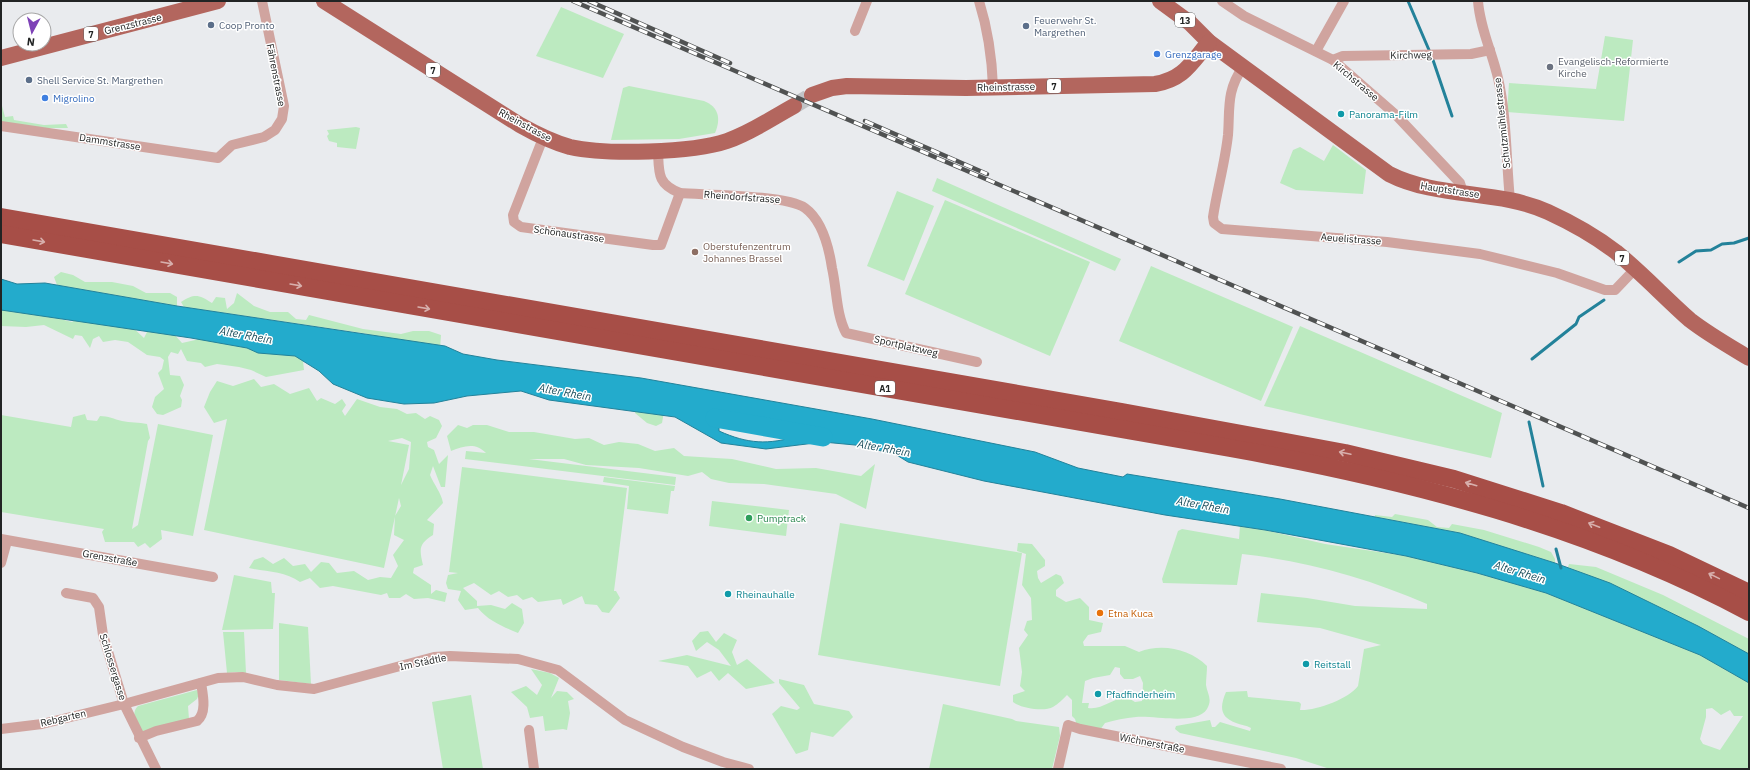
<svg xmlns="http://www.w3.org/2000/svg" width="1750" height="770" font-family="'IBM Plex Sans',sans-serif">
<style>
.green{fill:#bceac0;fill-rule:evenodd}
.water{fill:#23abcc;stroke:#23829a;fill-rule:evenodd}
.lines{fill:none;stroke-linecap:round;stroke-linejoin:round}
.stream{stroke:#23829a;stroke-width:3}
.river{stroke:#23abcc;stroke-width:19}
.primary-tunnel{stroke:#c1c3c6;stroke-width:16;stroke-dasharray:16 8;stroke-linecap:butt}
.street{stroke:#d0a49f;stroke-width:10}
.primary{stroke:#b3665e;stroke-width:16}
.highway{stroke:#a74e47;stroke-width:18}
.rail-casing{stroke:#505252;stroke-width:4.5}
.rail{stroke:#fff;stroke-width:3;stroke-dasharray:9;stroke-linecap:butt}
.oneway{stroke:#d7afac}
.service-dot{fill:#5c6f8a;stroke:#fff;stroke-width:1.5}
.shop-dot{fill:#3f7fe0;stroke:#fff;stroke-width:1.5}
.worship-dot{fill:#6b7280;stroke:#fff;stroke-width:1.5}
.culture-dot{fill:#0f9aa8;stroke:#fff;stroke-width:1.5}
.education-dot{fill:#8d6e63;stroke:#fff;stroke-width:1.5}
.leisure-dot{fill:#2e9e5b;stroke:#fff;stroke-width:1.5}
.food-dot{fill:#e8710a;stroke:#fff;stroke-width:1.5}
.labels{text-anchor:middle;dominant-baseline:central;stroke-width:3;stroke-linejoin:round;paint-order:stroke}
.shield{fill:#fff;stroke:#646666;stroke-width:1}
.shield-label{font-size:9px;font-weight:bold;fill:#222424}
.service-label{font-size:10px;fill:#4e5e75;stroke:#fff;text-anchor:start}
.street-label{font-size:10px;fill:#222424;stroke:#fff}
.shop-label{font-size:10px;fill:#366cbe;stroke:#fff;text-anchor:start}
.worship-label{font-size:10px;fill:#5b616d;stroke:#fff;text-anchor:start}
.culture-label{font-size:10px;fill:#0d838f;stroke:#fff;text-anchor:start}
.education-label{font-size:10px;fill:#785e54;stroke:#fff;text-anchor:start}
.leisure-label{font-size:10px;fill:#27864d;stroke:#fff;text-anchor:start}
.food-label{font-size:10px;fill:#c56008;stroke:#fff;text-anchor:start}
.water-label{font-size:11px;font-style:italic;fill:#1a4e5c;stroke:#fff}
</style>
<rect width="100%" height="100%" fill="#e9ebee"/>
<g class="green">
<polygon points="561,7 624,34 603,78 536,56"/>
<polygon points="1605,36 1633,40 1624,121 1507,112 1509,83 1596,89"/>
<path d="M629,86l75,15c15,6 17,18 11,32l-36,6 -68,1 12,-52z"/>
<polygon points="1,102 5,117 13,116 14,120 44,125 66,124 68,128 45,128 1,122"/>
<polygon points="356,127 360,128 356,149 337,147 337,143 329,141 327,136 329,134 327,130"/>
<polygon points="1333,145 1366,170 1363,194 1296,190 1280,183 1293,150 1300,147 1324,161"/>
<polygon points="937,178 1121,259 1115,271 932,191"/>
<polygon points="897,191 934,206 904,281 867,266"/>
<polygon points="945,200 1090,262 1050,356 905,294"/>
<polygon points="1151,266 1293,327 1261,401 1119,341"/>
<polygon points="61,272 73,275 85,282 112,282 133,286 146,293 170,293 177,297 177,306 57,285 54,277"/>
<path d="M237,293l17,13 16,6h18l8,7 10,1 3,-5 54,14 38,5 12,-3h16l12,4 -1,14 -78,-16 -178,-26 -3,-5c14,-9 18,-7 31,1l4,-6 9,1 2,11 7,-6z"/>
<polygon points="1,304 72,322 79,317 129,324 144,338 148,330 173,333 182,343 204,338 294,354 303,361 304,370 266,377 251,370 239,367 217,364 205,367 201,363 187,361 181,349 178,354 171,352 168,357 170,375 180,376 184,385 180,396 182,400 181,407 163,415 157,414 152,407 155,397 164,389 158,373 162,369 164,360 160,357 147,355 128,342 115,340 103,342 99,336 93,339 90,348 82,336 75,335 73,339 44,325 26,327 1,326"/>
<polygon points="1300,326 1502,413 1491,458 1264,406"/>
<path d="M254,379l7,8 13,-3 16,10 19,-6 8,13 4,-3 14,6 7,-5 4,6 -4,6 3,5 12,-17 23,8 17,2 10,5 9,-1 9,6 5,-3 9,4 3,6 -6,12 -9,4 1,5 6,3 5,14 9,-9 -3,32h-4l-8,-21 -3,9c4,10 11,17 13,28l-16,17 7,4 -1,11c-14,9 -14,13 -10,30l-9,3 -1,5 18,12v9l5,-4 11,3 -2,9 -17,-4 -14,1 -8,-5 -6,4h-11l-2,-5 -6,2 -48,-9 -13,2 -10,-10 -10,4c-15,-11 -34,-10 -51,-14l5,-8 9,-3 10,7 11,-6 9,8 12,-2 6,8 10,-10 8,1 8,10 17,-2 14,9 12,-3 11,1 7,-12 -5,-11 11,-15 -10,-5 1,-19 6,-10 -2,-8 -15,70 -180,-38 23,-111 -13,4 -10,-16 6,-15 7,-11 16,5zM402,438l9,4 -2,27 -8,16 8,-40 -21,-4z"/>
<polygon points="636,402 665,406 662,423 656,426 647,423 635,413"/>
<path d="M85,414l2,6 10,1 3,-5c8,0 14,3 22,5 8,2 17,1 25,3l3,14 -2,3 -16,88 6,-4 20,-101 55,11 -20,101 -32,-6 1,9 -12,9 -5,-5 -7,4 -4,-5h-29l-3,-10 2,-3 -103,-17v-97l70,12 2,-10z"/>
<path d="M458,425l9,3 6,-3h14l22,7h25l41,7 14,-1 15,7 15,-3 19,2 17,7 19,-3 10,8 48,3 44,10 40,-1 45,8 14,-12 -9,45 -30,-15 -72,-10 -35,-1 -18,-4 -9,-7 -14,4 -49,-8 -53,-3 -22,-6h-35l147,18 -1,8 -210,-26 1,-8 20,2c-11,-11 -22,-7 -35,-2l-4,-15z"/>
<path d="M462,467l165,21 -13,103h2l4,7 -11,15 -7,-1 -5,-7 -12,-1 -3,-8 -19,9 -2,-6 -23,3 -6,-5 -9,3 -6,-5 -9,2 -9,-6 -8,4 -17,-12 -11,5 14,13v5l14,-1 14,4 7,-6 10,6 2,14 -6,10c-14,-6 -30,-12 -40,-25l-13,2 -7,-10 3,-9 -13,-2 -2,-6 2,-8 10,-2 -9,-1z"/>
<polygon points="604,477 675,486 674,491 671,491 668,514 627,509 629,486 603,482"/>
<polygon points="712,501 789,510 786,536 709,526"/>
<polygon points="1395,514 1428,520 1437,527 1449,528 1452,524 1484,530 1539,547 1551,552 1555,559 1555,563 1460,533 1375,517 1375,515 1392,517"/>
<polygon points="840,523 1022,553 1000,686 818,655"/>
<path d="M1240,526l25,4 60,14 81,12 71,17 69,20 154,62 49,28v86h-419l-34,-11 -116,-25 -5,-4 1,-3 34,-6 2,7h3l5,-5 30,9 1,-3c-5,-3 -10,-3 -15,-5 -17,-6 -16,-17 -10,-31l21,-1 1,6 51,5 2,2 -1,6c15,1 49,-11 58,-24l6,-37 17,-4 -61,-17 -63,-6 4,-29 46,5 48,8 72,3v-5c-60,-26 -120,-43 -185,-50l-5,31 -74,-2 -1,-4 16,-48 4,-2 57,10zM1712,708l9,7 9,-5 4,6h9l-23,34 -17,-6 -3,-5 6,-22v-8z"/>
<path d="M1018,543l14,1 13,16v6l-8,5 1,7 3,5 15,-9 5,2 3,7 -8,7v6l10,6 14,-4 9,9v13l14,3 -2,9 -13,3 -5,7 1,4h41l14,6c23,-9 51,-3 68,14 0,6 -1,13 -1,19 1,8 7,14 1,24 -11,17 -54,6 -71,8 -11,1 -21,3 -31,6l-5,7 -23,-4 -2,-7 -3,-3v-16l-5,-5c-4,4 -9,9 -14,12 -9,5 -33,1 -40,-5v-7l12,-4 -5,-5 2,-14 -3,-24 9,-13 -4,-5 3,-9 5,-1 -1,-22 -9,-13 4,-31 -9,-3zM1115,667l5,1v6l4,5h9l7,-3 3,7 -1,18 -7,1c-17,-12 -29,9 -47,6l1,-5h-7l3,-22 8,-3 17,-3z"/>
<polygon points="1569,564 1596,567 1663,595 1749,639 1749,654 1698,626 1568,567"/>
<polygon points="234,575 271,582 272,593 275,593 273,629 222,630"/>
<polygon points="279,623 308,627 311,684 279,680"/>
<polygon points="708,631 716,642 724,633 737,640 732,652 737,665 747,659 775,683 746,689 728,673 719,681 711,671 697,678 688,666 658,661 687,655 731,666 719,650 707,642 696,651 692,641 700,632"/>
<polygon points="223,632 244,632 246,673 235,672 227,673"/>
<polygon points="531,669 550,673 559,678 551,698 557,691 567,692 574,699 568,701 570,713 567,730 563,729 545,731 543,716 530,718 527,707 511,692 526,686 537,695 542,685"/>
<polygon points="779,679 804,685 814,704 849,711 853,717 833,737 811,732 808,750 796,754 772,714 781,706 797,710 800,708 779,683"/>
<path d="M197,690l2,4 -2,5 -9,7 1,13 -48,13c-4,-8 -11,-18 -3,-26z"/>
<polygon points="471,695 483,769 443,769 432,702"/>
<polygon points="943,704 1012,719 1016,721 1059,727 1060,736 1052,769 929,769"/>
</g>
<path class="water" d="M1,279l16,5 28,-1 132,23 268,40 18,8 34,6 144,18 231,41 163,33 43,16 45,9 4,-3 153,25 180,34 95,30 55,20 88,43 51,28v29l-49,-28 -154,-62 -69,-20 -71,-17 -141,-26 -100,-15 -181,-34 -76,-19 -13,-8 -40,-9 -32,-3 -57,7 -45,-6 -46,-26 -126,-17 -28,-9 -54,5 -33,7 -30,1 -37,-6 -34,-14 -14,-13 -24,-15 -37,-3 -11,-5 -56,-10 -190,-28zM754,422l5,1 6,6 33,3v4c-30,9 -50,8 -79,-5v-6z"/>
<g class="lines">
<g class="stream">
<polyline points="1408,1 1429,50"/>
<polyline points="1433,60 1452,116"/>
<polyline points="1679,262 1696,251 1711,250 1722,244 1734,243 1749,238"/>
<polyline points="1532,359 1576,324 1579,317 1604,300"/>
<polyline points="1529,422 1543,486"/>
<polyline points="1556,549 1561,568"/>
</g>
<polyline class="river" points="715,418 823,437"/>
<polyline class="primary-tunnel" points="794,106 812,95"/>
<g class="street">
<path d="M979,1c9,29 13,56 14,86"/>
<polyline points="1222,1 1244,16 1333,60 1396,115 1460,183 1463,192"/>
<path d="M1478,1c2,27 14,51 20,77 9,39 8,82 12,122"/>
<polyline points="855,31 867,1"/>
<polyline points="1316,51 1344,1"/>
<polyline points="1333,60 1343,56 1471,54 1490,50"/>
<path d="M1243,67c-17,24 -13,42 -15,68 -3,28 -11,55 -15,82l1,6 8,6 165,13 93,12 77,19 48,17h10l20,-21"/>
<polyline points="1,126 218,158 232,145 264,137 275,130 282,119 284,106 262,1"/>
<polyline points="543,138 513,215 514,222 521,227 653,245 661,245 680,193"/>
<path d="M658,151c1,22 -1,33 22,42 26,2 107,2 125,15 18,13 24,40 27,60 5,22 4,46 14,65l131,29"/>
<polyline points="1,539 213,577"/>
<polyline points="1,563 7,541"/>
<polyline points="66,593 93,598 99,607 103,635 124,704 156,769"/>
<polyline points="1,729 42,724 124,704 218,678 243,677 277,685 314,689 434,657 450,656 518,659 558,670 625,720 683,747 723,762 749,769"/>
<polyline points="529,730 534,769"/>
<path d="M139,738l17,-7 41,-10c10,-8 6,-26 4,-38"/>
<polyline points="1058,769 1068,725 1080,729 1281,769"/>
</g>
<g class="primary">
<path d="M324,1l196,124c16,9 32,17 50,22 36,8 122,6 157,-6 24,-8 45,-23 67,-35"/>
<path d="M1160,1l30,22 19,19 34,25 146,107c49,25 109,15 159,38 24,11 47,24 68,40 26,21 49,46 74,68 18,14 39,26 59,38"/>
<polyline points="1,58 218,1"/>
<path d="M812,95l20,-7 15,-2 119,2 189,-4c29,-5 36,-21 54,-42"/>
</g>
<g class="highway">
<polyline points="1,217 1122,412 1345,453 1454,479 1561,513 1669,555 1749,593"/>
<path d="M1,234l1229,214c180,32 357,78 519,164"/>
</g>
<g class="rail-casing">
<g id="rail">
<polyline points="573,1 1749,508"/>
<polyline points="589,1 730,63"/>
<polyline points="865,121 987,174"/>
</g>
</g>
<use href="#rail" class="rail"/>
</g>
<defs><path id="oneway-shaft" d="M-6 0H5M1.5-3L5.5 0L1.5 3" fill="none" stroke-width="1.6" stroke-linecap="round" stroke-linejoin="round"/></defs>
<g class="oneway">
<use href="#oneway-shaft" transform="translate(39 241) rotate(10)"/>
<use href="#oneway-shaft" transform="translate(167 263) rotate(10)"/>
<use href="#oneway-shaft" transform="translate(296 285) rotate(10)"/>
<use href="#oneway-shaft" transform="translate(424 308) rotate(10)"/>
<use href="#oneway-shaft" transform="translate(1345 453) rotate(-168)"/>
<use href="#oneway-shaft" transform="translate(1471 484) rotate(-164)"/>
<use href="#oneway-shaft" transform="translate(1594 525) rotate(-159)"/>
<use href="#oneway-shaft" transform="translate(1714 576) rotate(-154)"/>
</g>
<g class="service-dot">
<circle cx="211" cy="25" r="4"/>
<circle cx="1026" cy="26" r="4"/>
<circle cx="29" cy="80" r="4"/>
</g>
<g class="shop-dot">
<circle cx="1157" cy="54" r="4"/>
<circle cx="45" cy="98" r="4"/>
</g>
<circle class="worship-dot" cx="1550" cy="67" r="4"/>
<g class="culture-dot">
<circle cx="1341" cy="114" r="4"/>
<circle cx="728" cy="594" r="4"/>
<circle cx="1306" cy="664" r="4"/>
<circle cx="1098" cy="694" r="4"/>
</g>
<circle class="education-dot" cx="695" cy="252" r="4"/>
<circle class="leisure-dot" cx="749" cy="518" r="4"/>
<circle class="food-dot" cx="1100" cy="613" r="4"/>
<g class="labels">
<g class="shield">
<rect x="1175" y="13" width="20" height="14" rx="3"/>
<rect x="84" y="27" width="14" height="14" rx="3"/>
<rect x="426" y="63" width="14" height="14" rx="3"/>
<rect x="1047" y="79" width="14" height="14" rx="3"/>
<rect x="1615" y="251" width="14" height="14" rx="3"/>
<rect x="875" y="381" width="20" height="14" rx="3"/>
</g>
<g class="shield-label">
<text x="1185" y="20">13</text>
<text x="91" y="34">7</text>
<text x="433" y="70">7</text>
<text x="1054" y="86">7</text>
<text x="1622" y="258">7</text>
<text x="885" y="388">A1</text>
</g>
<g class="service-label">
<text x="1034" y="20">Feuerwehr St.<tspan x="1034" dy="12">Margrethen</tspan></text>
<text x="219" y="25">Coop Pronto</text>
<text x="37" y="80">Shell Service St. Margrethen</text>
</g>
<g class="street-label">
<text transform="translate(133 24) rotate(-14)">Grenzstrasse</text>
<text transform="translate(1411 55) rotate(-1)">Kirchweg</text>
<text transform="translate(276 75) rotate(79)">Fährenstrasse</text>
<text transform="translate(1356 81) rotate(40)">Kirchstrasse</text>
<text transform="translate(1006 87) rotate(-1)">Rheinstrasse</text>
<text transform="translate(1502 123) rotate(-96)">Schutzmühlestrasse</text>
<text transform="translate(525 125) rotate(28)">Rheinstrasse</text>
<text transform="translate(110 142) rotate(9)">Dammstrasse</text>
<text transform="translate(1450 190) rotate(9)">Hauptstrasse</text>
<text transform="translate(742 197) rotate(4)">Rheindorfstrasse</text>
<text transform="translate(569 234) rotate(8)">Schönaustrasse</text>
<text transform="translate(1351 239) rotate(4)">Aeuelistrasse</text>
<text transform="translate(906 346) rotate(13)">Sportplatzweg</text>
<text transform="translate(110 558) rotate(10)">Grenzstraße</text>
<text transform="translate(423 662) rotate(-12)">Im Städtle</text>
<text transform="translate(113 667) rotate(73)">Schlossergasse</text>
<text transform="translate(63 718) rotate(-13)">Rebgarten</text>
<text transform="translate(1152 743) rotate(11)">Wichnerstraße</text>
</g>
<g class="shop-label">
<text x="1165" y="54">Grenzgarage</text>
<text x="53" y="98">Migrolino</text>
</g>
<g class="worship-label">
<text x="1558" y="61">Evangelisch-Reformierte<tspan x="1558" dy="12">Kirche</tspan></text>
</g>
<g class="culture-label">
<text x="1349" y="114">Panorama-Film</text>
<text x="736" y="594">Rheinauhalle</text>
<text x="1314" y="664">Reitstall</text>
<text x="1106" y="694">Pfadfinderheim</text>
</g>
<g class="education-label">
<text x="703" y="246">Oberstufenzentrum<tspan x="703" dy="12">Johannes Brassel</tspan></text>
</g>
<g class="leisure-label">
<text x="757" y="518">Pumptrack</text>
</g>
<g class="food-label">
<text x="1108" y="613">Etna Kuca</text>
</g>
<g class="water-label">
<text transform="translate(246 335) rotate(10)">Alter Rhein</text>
<text transform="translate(565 392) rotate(10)">Alter Rhein</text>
<text transform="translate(884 448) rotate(10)">Alter Rhein</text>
<text transform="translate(1203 505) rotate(10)">Alter Rhein</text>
<text transform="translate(1520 572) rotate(17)">Alter Rhein</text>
</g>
</g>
<rect width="1750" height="770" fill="none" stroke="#222424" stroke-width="4"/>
<g transform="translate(32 32) rotate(187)"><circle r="19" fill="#ffffff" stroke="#a7a7a7"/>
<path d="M0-3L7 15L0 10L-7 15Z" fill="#7e42b7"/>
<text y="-6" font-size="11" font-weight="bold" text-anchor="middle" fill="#222424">N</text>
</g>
</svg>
